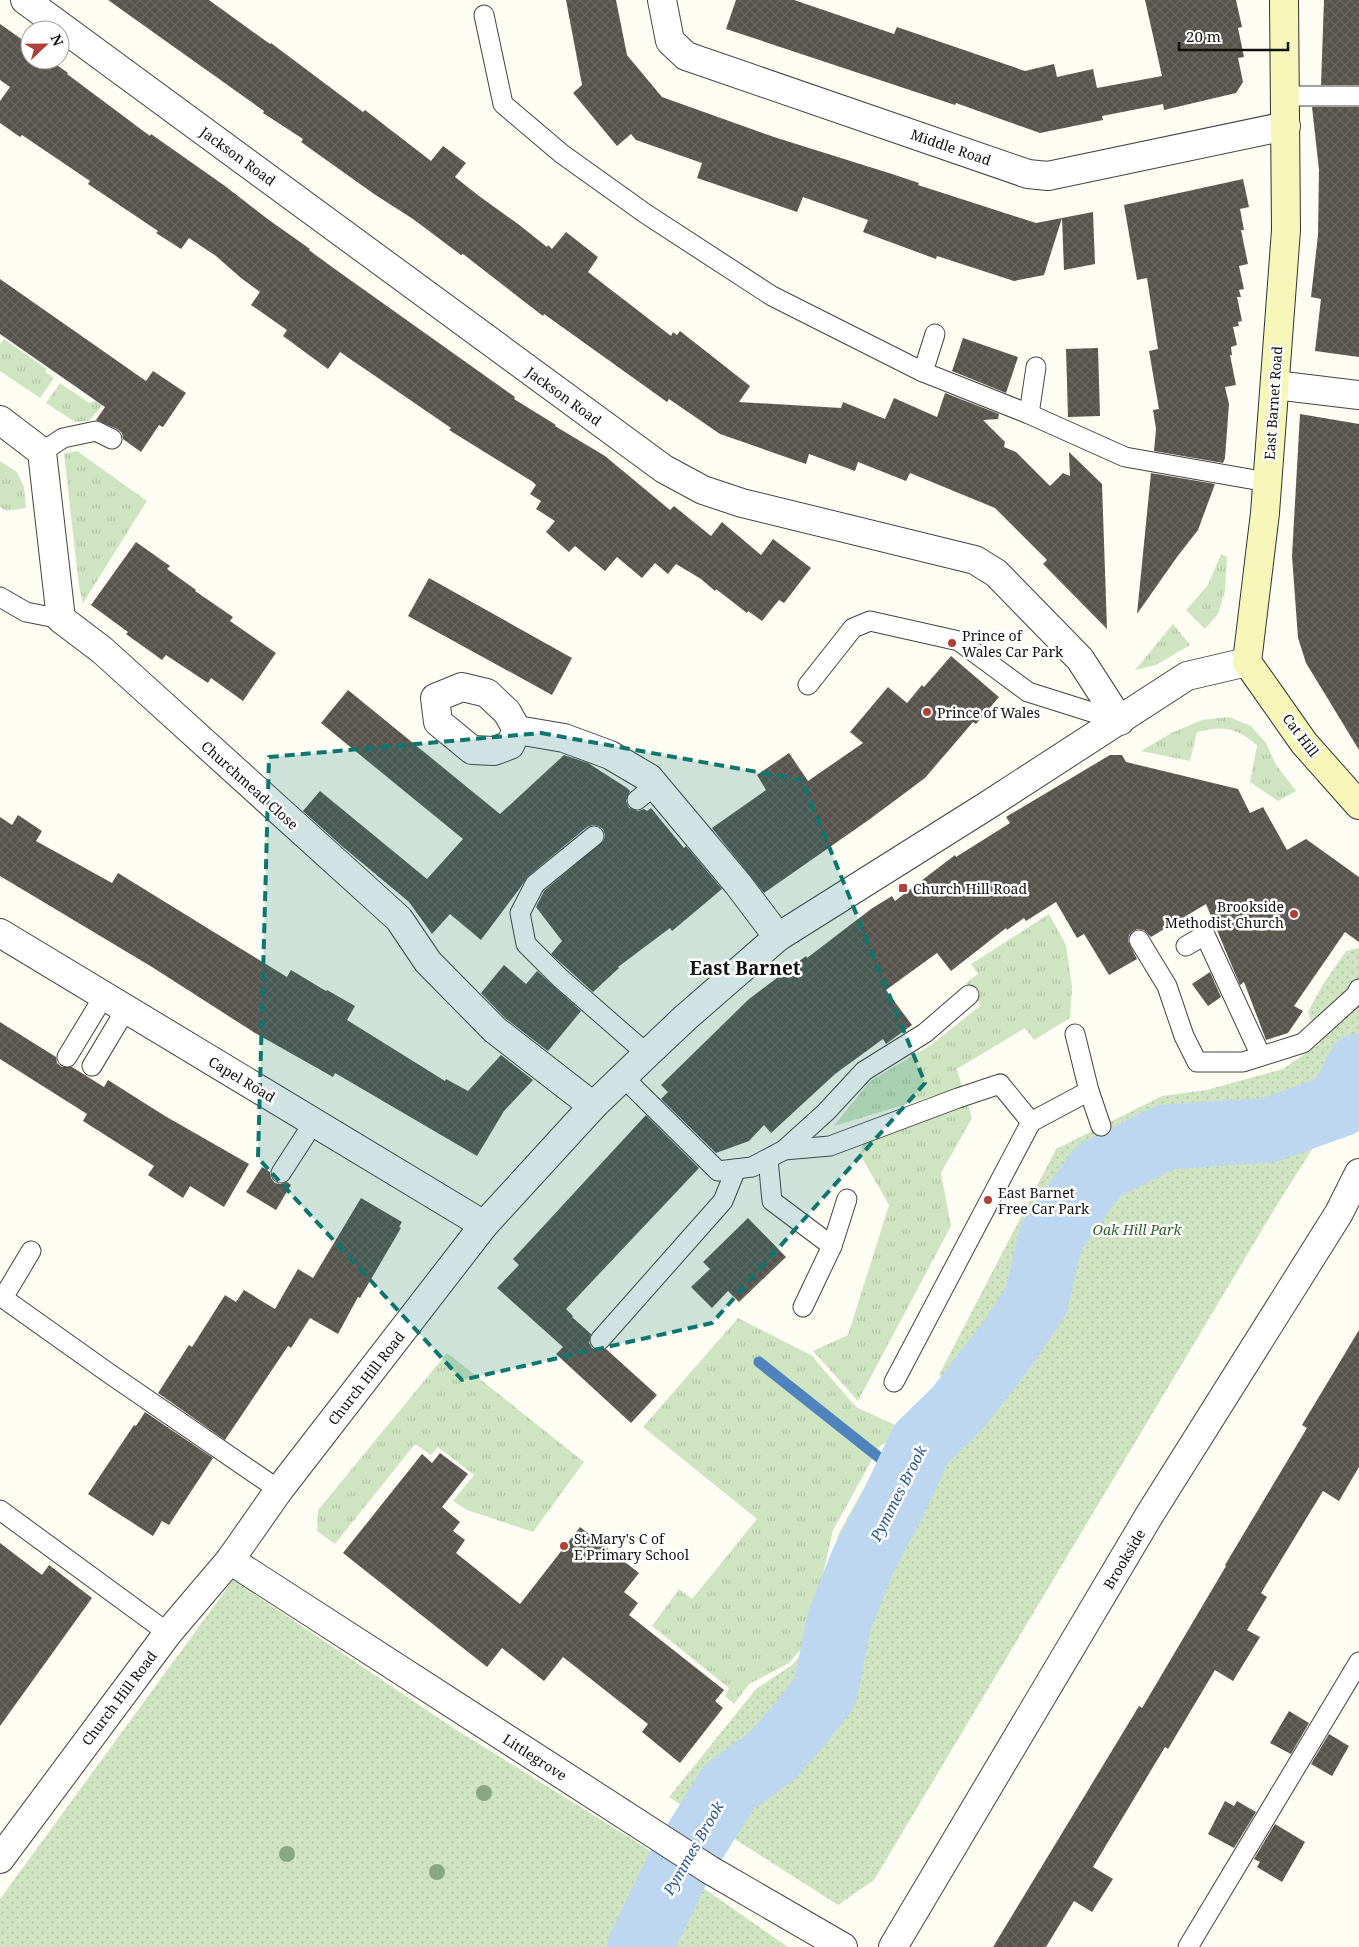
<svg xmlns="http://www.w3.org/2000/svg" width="1359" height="1947" font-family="'Noto Serif',serif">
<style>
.grass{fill:url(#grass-tufts)}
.park{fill:url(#park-dots)}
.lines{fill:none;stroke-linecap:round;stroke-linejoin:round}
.stream{stroke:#4e83be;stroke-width:11}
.river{stroke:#bed7f0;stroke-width:65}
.building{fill:url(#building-cross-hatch)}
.service-casing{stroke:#434343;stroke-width:21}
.minor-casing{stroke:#434343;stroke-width:30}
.tertiary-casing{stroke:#434343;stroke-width:30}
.secondary-casing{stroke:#323232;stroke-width:30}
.service{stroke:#fff;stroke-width:19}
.minor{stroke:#fff;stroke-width:28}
.tertiary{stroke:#fff;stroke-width:28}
.secondary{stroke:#f5f6b7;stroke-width:28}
.tree{fill:#8aa783}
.marked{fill:#0f766e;fill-opacity:0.2;stroke:#0f766e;stroke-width:4;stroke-dasharray:10 6;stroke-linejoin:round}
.poi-dot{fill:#b04137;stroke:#fff;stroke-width:2}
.labels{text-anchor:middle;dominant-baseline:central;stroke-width:5;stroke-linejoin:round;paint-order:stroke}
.street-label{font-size:14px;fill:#101010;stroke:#fff}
.poi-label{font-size:14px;fill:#101010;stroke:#fff;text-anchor:start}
.park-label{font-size:14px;font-style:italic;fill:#2c6127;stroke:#fff}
.water-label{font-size:15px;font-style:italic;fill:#275794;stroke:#fff}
.district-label{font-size:19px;font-weight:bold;fill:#101010;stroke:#fff}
</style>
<defs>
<pattern id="grass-tufts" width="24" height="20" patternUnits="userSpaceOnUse" patternTransform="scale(1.25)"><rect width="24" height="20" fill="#cfe5c1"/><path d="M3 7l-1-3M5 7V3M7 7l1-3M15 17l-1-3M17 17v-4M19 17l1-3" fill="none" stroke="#b1c3a5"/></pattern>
<pattern id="park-dots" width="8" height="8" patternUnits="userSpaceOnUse" patternTransform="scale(1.25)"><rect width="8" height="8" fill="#cfe5c1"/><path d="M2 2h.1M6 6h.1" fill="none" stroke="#b1c3a5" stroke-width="1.8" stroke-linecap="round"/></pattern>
<pattern id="building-cross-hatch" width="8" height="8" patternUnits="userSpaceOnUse" patternTransform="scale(1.25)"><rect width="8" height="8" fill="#57534d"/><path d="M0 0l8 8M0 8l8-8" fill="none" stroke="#6a6762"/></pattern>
</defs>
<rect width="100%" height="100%" fill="#fefdf4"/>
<g class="grass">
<polygon points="4,339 47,369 45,372 54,378 40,398 0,371 0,344"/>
<polygon points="60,383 89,403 98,400 102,405 89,421 75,422 46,403"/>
<polygon points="77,451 147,501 83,603 79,586 64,454"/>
<polygon points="0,461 17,472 24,487 26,508 6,511 0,507"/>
<polygon points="1221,554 1227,557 1225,591 1218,614 1205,629 1186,610 1208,585"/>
<polygon points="1173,624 1190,645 1156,665 1135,670"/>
<path d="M1229,717l22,9 15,17 10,22 20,26 -18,10 -28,-19 7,-37c-21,-17 -33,-20 -60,-13l-7,29 -49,-10 30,-18 31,-13z"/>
<polygon points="1049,914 1066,945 1072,987 1070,1018 1034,1040 1025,1028 957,1069 962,1087 834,1126 870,1081 931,1045 981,1005 966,983 978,974 971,964"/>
<polygon points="967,1102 972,1118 941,1173 951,1226 858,1401 813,1351 848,1335 889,1205 861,1156 863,1141"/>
<polygon points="738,1318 811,1355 856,1407 904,1429 879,1447 833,1530 823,1574 815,1633 789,1663 749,1684 734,1704 725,1696 729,1688 652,1626 679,1589 692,1599 757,1519 643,1427"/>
<polygon points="447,1353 584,1462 533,1532 467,1510 453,1501 474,1475 438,1447 431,1455 415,1444 335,1544 317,1531 318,1510"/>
</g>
<g class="park">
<polygon points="1359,948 1359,1075 1275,1208 874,1880 838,1905 669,1797 756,1689 792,1665 817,1637 828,1573 839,1533 887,1447 916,1425 927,1430 956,1382 939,1375 1056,1149 1162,1096 1206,1090 1283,1069 1319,1044 1308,1012 1322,986 1346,951"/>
<polygon points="233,1580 455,1729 643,1846 788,1947 0,1947 0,1899"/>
</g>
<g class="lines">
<polyline class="stream" points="759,1362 905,1478"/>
<polyline class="river" points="640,1947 677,1870 729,1787 772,1756 801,1723 825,1692 839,1622 862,1563 893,1504 921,1444 957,1409 1009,1342 1036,1301 1051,1237 1098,1171 1166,1137 1269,1130 1339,1105 1359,1066"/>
</g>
<g class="building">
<polygon points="108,0 209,0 270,44 271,43 363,112 365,110 431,161 443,146 466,163 455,177 479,196 518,224 547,247 548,245 552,249 566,232 598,257 588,272 671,336 673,332 677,335 680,331 750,386 739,402 841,408 843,402 885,419 894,398 937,417 945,393 999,414 998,419 983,420 1005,442 1004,447 1016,452 1050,486 1063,473 1070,476 1069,452 1102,484 1107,629 1043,564 1047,560 995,508 910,473 906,481 858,462 855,471 809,454 806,464 720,434 669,399 667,402 544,314 543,316 463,254 461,255 413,219 374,194 301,142 303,139 263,113 264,111"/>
<polygon points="566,0 616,0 627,55 662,97 774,137 892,174 919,183 918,185 1036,223 1062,218 1044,275 1014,281 937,256 936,259 863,232 868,220 803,197 797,212 697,178 702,163 636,140 631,134 617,146 573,93 582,85"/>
<polygon points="736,0 794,0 894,34 897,27 1025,71 1054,64 1057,77 1093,69 1097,88 1162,76 1145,0 1236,0 1242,27 1238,28 1244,57 1238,58 1243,82 1236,93 1164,110 1163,104 1102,116 1103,120 1040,133 956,103 955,105 726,29"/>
<polygon points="1324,0 1359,0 1359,85 1321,85"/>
<polygon points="0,24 30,45 30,60 50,60 68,73 67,74 150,136 151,134 225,186 269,220 310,249 309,250 332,267 515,397 514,399 556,425 555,426 605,456 670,510 674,506 711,536 722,522 761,555 773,539 811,568 784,603 779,600 762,621 748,611 747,613 716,589 715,591 701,579 676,564 668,574 655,563 642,578 617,557 605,571 575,546 569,552 546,532 555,521 536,509 541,501 530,494 536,485 533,482 449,430 451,428 340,352 328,369 283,336 287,330 251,305 260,292 241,278 216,256 189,238 181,249 156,233 158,231 88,184 90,181 22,135 20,137 0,123 0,101 10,87 0,80"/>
<polygon points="1312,107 1359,107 1359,357 1315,351 1321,299 1311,297 1318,235 1319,170"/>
<polygon points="1243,179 1249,207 1240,209 1244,230 1241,230 1248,264 1239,266 1244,289 1239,290 1241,297 1237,297 1242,321 1238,322 1239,326 1233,327 1237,345 1231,347 1232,355 1230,355 1236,385 1225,387 1229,404 1225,458 1223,463 1154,451 1156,429 1153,410 1159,409 1149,351 1158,349 1147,278 1137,280 1124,205"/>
<polygon points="1093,212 1095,264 1064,270 1062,218"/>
<polygon points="0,279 146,381 153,371 186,393 163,427 159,425 141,452 123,439 122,433 117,429 96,420 105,407 0,334"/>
<polygon points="963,338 1018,357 1006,393 952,371"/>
<polygon points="1098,348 1100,416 1068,417 1066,349"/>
<polygon points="1300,414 1359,424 1359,750 1306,663 1298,638 1292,556"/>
<polygon points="1151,473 1215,484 1198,530 1177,557 1137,614"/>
<polygon points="136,542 170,566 167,569 196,590 195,591 233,617 230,621 276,653 243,701 211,678 208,683 166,655 162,660 126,634 128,632 91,605"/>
<polygon points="429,578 572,658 552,695 408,616"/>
<polygon points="951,656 999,697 976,724 973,722 925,778 870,819 764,893 712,828 766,790 757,775 789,753 808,781 863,743 850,732 888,687 907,703 922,685 924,687"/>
<polygon points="348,690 500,814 564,755 588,763 627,788 630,791 626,801 629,808 638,811 644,809 647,811 651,808 684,848 686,846 722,889 672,931 670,928 618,967 619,968 593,992 551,954 562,941 536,907 544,891 604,840 605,835 603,829 598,826 593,825 587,827 528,876 520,888 481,940 450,914 432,934 409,902 343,847 303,811 320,791 427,879 463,839 321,723"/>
<polygon points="1110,755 1122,755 1126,762 1238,789 1250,813 1263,807 1287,850 1306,839 1359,877 1359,942 1345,932 1294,1006 1303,1011 1288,1033 1266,1040 1244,982 1240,985 1206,904 1151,937 1144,930 1138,929 1133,931 1129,935 1128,941 1137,959 1109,975 1084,934 1077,938 1056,902 1026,921 1024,918 1007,930 1006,928 951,971 937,953 886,990 912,1025 886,1044 883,1039 835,1074 771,1133 764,1125 749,1141 716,1153 661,1099 668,1092 661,1085 749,999 806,956 807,958 871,909 892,896 895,901 955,855 956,857 1010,823 1006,817"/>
<polygon points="18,815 42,831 36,841 112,883 118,873 287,977 291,970 326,991 327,990 355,1006 347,1020 445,1081 446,1079 468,1091 501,1055 533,1080 504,1111 477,1156 335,1073 333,1077 255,1033 152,967 0,876 0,817 12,825"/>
<polygon points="504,965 526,984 537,971 581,1011 548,1051 505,1018 481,993"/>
<polygon points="1210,972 1221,997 1208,1006 1192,984"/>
<polygon points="0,1022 56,1057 57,1063 62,1067 72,1067 104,1087 108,1080 165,1116 249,1164 224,1207 190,1186 183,1198 148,1175 154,1166 83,1121 87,1114 0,1059"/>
<polygon points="646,1115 699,1168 566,1309 573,1316 572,1317 591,1334 589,1343 592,1348 598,1351 606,1349 657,1395 631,1423 556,1354 563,1347 497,1288 519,1265 513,1259"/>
<polygon points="262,1167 270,1172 271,1178 275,1183 281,1184 287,1182 291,1185 276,1210 246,1192"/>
<polygon points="361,1198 402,1222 399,1227 401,1228 360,1298 358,1297 338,1334 310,1318 291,1348 288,1346 225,1440 158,1393 189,1345 192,1347 225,1295 236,1302 244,1290 275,1309 298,1269 313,1278"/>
<polygon points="748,1218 786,1257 739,1302 728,1291 712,1308 691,1287 710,1269 703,1262"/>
<polygon points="1359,1330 1359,1467 1339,1501 1323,1491 1261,1593 1267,1597 1247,1630 1260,1637 1233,1681 1215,1670 1168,1749 1165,1747 1093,1867 1113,1879 1092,1912 1074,1901 1046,1947 993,1947 1139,1706 1142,1708 1226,1566 1225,1565 1307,1428 1302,1425"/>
<polygon points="145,1412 213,1458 169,1525 162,1521 153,1536 88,1494 134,1425 136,1426"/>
<polygon points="440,1453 468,1474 442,1507 460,1522 453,1531 465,1540 456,1553 520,1604 580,1527 639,1573 624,1592 638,1603 629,1615 724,1690 715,1701 723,1708 680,1763 642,1732 648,1724 563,1657 544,1681 502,1648 487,1667 343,1553 422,1454 432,1463"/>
<polygon points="0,1543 42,1575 49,1565 92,1598 0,1726"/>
<polygon points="1289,1711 1309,1723 1291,1754 1270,1743"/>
<polygon points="1329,1734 1349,1746 1332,1776 1311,1764"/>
<polygon points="1225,1801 1234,1806 1237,1801 1256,1812 1234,1848 1208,1834"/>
<polygon points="1275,1824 1305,1842 1282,1882 1257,1867 1260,1862 1254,1859"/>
</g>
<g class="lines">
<g class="service-casing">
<g id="service">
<polyline points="484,15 503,104 562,154 646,214 772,296 923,372 1029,414 1125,457 1267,482"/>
<polyline points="1286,96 1359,96"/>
<polyline points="923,372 935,334"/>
<polyline points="1029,414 1036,367"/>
<polyline points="42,452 63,438 96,431 112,439"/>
<polyline points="0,597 26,612 61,619"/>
<polyline points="808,685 853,628 870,621 959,641 1028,692 1120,721"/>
<polyline points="637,800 655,785"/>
<polyline points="594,836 535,884 520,913 526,944 560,978 647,1054"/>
<polyline points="1139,940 1167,986 1184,1036 1197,1062 1243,1062 1303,1043 1356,995 1359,989"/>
<polyline points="1186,946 1205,935 1261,1056"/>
<polyline points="67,1057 104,996"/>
<polyline points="92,1066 126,1009"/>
<polyline points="623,1077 718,1171 752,1167 784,1150 826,1112 864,1071 925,1033 969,995"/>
<polyline points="1089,1091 1101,1126"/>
<polyline points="784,1150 830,1146 958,1098 1000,1084 1031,1122 1089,1091 1075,1034"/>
<polyline points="768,1159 772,1201 832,1246 803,1307"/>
<polyline points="281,1173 314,1122"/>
<polyline points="832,1246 847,1199"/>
<polyline points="31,1251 3,1298 110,1374 279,1490"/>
<polyline points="600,1340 723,1201 736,1169"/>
<polyline points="894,1382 1031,1122"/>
<polyline points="0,1510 168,1633"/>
<polyline points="1188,1947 1359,1662"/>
</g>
</g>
<g class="minor-casing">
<g id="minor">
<polyline points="25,0 664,469 703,490 742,503 975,560 996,573 1080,659 1120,721"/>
<polyline points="662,0 670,41 686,56 1028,174 1048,176 1286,126"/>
<polyline points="1275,385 1359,395"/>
<polyline points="0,420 42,452 61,619 102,650 399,919 428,962 495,1030 593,1106"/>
<polygon points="462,687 487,693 507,712 517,730 510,745 494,751 472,750 438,722 435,698"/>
<polyline points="517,730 564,738 610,755 649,778 738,884 778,937"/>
<polyline points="0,933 484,1225"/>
<polyline points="230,1560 710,1870 843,1947"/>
<polyline points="893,1947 1150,1514 1339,1213 1359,1173"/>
</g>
</g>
<g class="tertiary-casing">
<polyline id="tertiary" points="0,1859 168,1633 230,1560 279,1490 484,1225 593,1106 647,1054 685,1018 778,937 988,805 1187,676 1247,662"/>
</g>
<g class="secondary-casing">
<polyline id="secondary" points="1284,0 1286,230 1265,513 1247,662 1304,743 1359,805"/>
</g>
<use href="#service" class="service"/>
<use href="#minor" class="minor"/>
<use href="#tertiary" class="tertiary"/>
<use href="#secondary" class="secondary"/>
</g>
<g class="tree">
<circle cx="484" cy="1793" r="8"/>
<circle cx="287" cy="1854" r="8"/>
<circle cx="437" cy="1872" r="8"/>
</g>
<path class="marked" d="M541,733l261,47 123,303 -213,240 -250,57 -204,-222 11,-401z"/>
<g class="poi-dot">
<circle cx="952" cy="643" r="5"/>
<circle cx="927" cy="712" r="5"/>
<rect x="898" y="883" width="10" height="10" rx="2.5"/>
<circle cx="1294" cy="914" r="5"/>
<circle cx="988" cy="1200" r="5"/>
<circle cx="564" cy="1546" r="5"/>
</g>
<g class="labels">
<g class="street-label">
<text transform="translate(951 147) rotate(19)">Middle Road</text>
<text transform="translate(238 156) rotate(36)">Jackson Road</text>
<text transform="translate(564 396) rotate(36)">Jackson Road</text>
<text transform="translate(1273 403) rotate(-86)">East Barnet Road</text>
<text transform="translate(1301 735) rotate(53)">Cat Hill</text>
<text transform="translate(250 785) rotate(42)">Churchmead Close</text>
<text transform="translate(242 1079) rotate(31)">Capel Road</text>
<text transform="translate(366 1378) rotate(-52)">Church Hill Road</text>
<text transform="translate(1124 1559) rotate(-59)">Brookside</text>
<text transform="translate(119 1698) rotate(-53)">Church Hill Road</text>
<text transform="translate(535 1757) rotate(33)">Littlegrove</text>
</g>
<g class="poi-label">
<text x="962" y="635">Prince of<tspan x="962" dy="16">Wales Car Park</tspan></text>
<text x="937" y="712">Prince of Wales</text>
<text x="913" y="888">Church Hill Road</text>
<text x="1284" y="906" text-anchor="end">Brookside<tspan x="1284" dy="16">Methodist Church</tspan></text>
<text x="998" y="1192">East Barnet<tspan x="998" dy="16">Free Car Park</tspan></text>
<text x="574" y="1538">St Mary's C of<tspan x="574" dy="16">E Primary School</tspan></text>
</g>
<g class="park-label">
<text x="1137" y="1229">Oak Hill Park</text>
</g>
<g class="water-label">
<text transform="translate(898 1493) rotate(-63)">Pymmes Brook</text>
<text transform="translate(693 1848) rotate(-60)">Pymmes Brook</text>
</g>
<g class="district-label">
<text x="745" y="968">East Barnet</text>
</g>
</g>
<g transform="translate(45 45) rotate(68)"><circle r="24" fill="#ffffff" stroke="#9f9f9f"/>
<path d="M0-4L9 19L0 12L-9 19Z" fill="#b04137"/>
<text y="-8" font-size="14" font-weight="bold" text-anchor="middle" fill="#101010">N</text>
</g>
<path d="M1179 42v8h109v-8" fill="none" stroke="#101010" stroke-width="2.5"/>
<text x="1186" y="42" font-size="15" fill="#101010" stroke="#ffffff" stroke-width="4" paint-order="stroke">20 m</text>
</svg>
